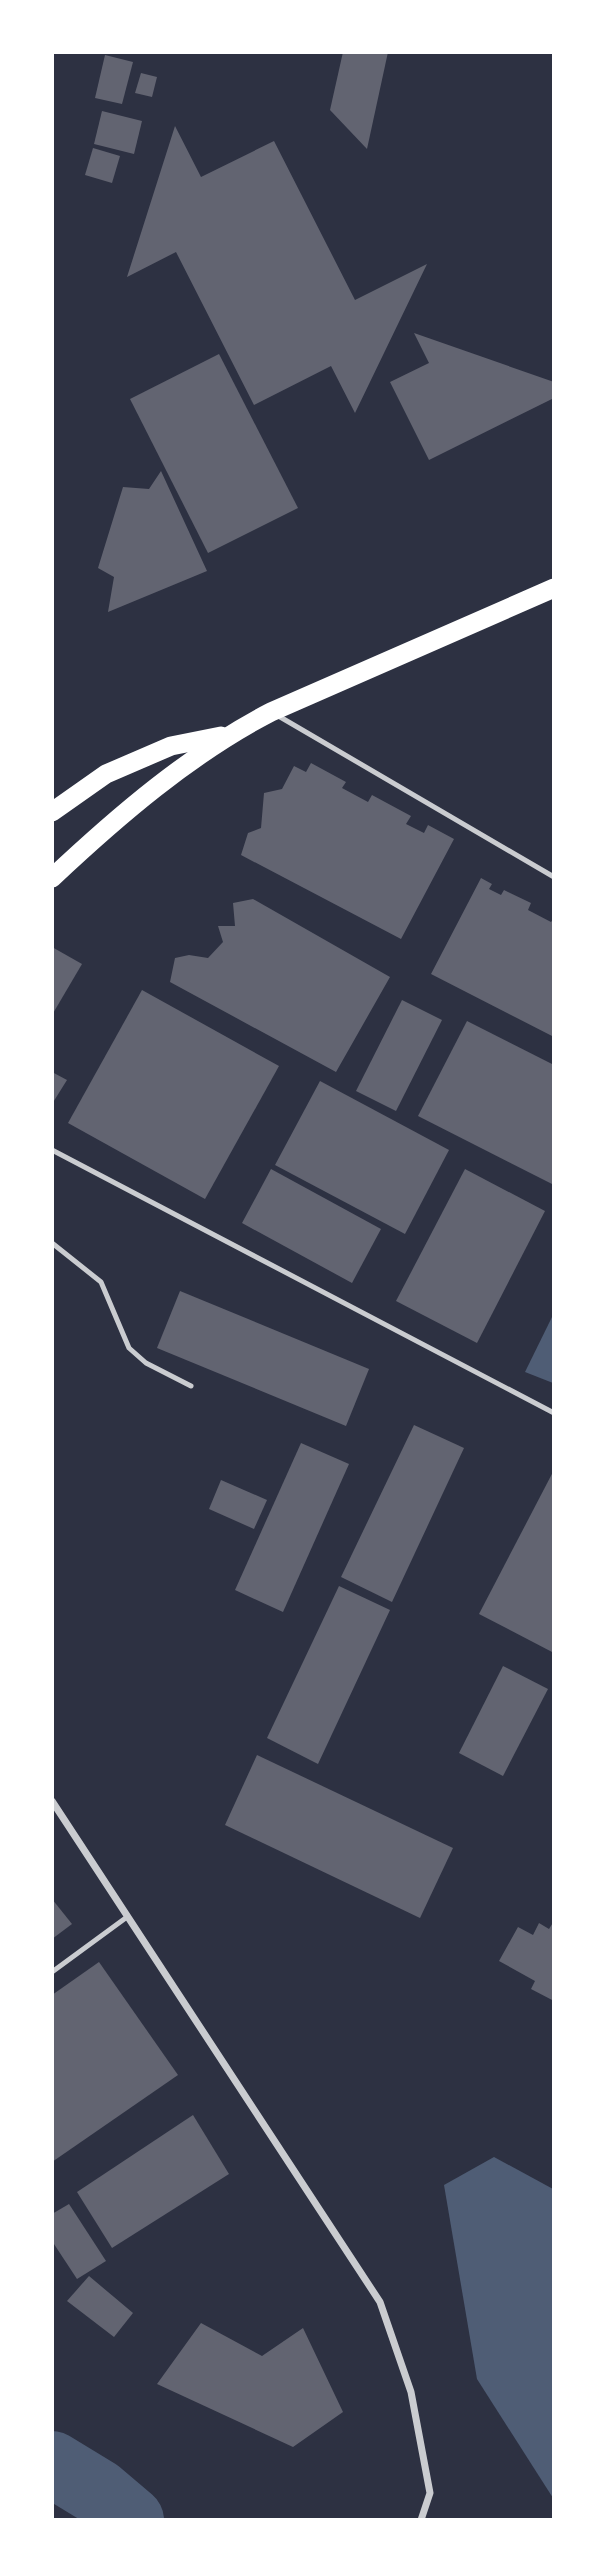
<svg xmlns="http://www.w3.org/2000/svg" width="606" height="2572" font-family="Literata,serif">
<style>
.water{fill:#4f5d75}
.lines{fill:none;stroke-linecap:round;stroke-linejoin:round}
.river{stroke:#4f5d75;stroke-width:66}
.building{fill:#626471}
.service{stroke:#caccd0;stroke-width:5}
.minor{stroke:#caccd0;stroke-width:7}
.trunk{stroke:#fff;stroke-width:19}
</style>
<rect width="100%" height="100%" fill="#2d3142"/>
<g class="water">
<polygon points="553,1315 553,1383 525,1372"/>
<polygon points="494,2157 553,2189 553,2498 477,2379 444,2185"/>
</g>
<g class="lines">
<polyline class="river" points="52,2464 98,2492 131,2520"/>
</g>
<g class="building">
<polygon points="343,52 388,52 367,149 330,110"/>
<polygon points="105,55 133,62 122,104 95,98"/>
<polygon points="141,73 157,77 152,97 135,93"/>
<polygon points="102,111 142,121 134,154 94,144"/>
<polygon points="175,126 201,177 274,141 355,300 427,264 355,413 331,366 254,405 176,252 127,277"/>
<polygon points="93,148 120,156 112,183 85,175"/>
<polygon points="414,333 554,382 554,398 429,460 390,382 429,363"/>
<polygon points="219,354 298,508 208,553 130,399"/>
<polygon points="161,471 207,571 108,612 114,577 98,568 123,487 149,489"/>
<polygon points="311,763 346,782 342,788 368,802 372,795 411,816 406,824 424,833 428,825 454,839 401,939 241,855 248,833 261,828 264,793 282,789 294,766 306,772"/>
<polygon points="481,878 492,884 489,889 501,895 504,890 531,903 528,910 551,922 554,918 554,1037 431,974"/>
<polygon points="253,899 390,977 336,1072 170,982 175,958 189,955 208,958 223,942 218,926 235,926 233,903"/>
<polygon points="52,947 82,964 52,1015"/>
<polygon points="142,990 279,1066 205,1199 68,1123"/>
<polygon points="402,1000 442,1020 396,1111 356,1091"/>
<polygon points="467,1021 554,1065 554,1185 418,1116"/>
<polygon points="52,1072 67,1080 52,1104"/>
<polygon points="320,1081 449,1150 405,1234 275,1165"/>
<polygon points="271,1169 381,1229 352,1283 242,1223"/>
<polygon points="465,1169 545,1211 477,1343 396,1301"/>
<polygon points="180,1291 369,1369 346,1426 157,1348"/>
<polygon points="414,1425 464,1448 392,1602 341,1577"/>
<polygon points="301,1443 349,1464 283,1612 235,1590"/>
<polygon points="554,1470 554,1653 479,1614"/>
<polygon points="221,1480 267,1500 254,1529 209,1509"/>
<polygon points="339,1586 390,1610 318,1764 267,1738"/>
<polygon points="503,1666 548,1689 503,1776 459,1753"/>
<polygon points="257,1755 453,1848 420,1918 225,1825"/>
<polygon points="52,1899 72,1924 52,1939"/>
<polygon points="554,1921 554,2001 531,1989 535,1981 499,1961 518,1927 533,1935 539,1923 549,1929"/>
<polygon points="99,1962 178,2075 52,2162 52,1995"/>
<polygon points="193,2115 229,2174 112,2248 77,2192"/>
<polygon points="69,2204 106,2261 77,2279 52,2241 52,2214"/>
<polygon points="89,2276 133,2313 114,2337 67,2301"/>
<polygon points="201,2323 262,2356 303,2328 343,2412 293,2447 157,2384"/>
</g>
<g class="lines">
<g class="service">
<polyline points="275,714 554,877"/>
<polyline points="52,1150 554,1413"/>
<polyline points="52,1243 101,1282 129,1348 146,1363 191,1386"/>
<polyline points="52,1972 127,1917"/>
</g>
<polyline class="minor" points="52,1801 380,2302 411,2392 430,2493 421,2520"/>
<g class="trunk">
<polyline points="52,812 106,774 171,746 221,736"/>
<path d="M52,878c66,-62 138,-124 219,-166l283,-124"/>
</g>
</g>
<rect width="606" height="2572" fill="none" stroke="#ffffff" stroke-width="108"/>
</svg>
